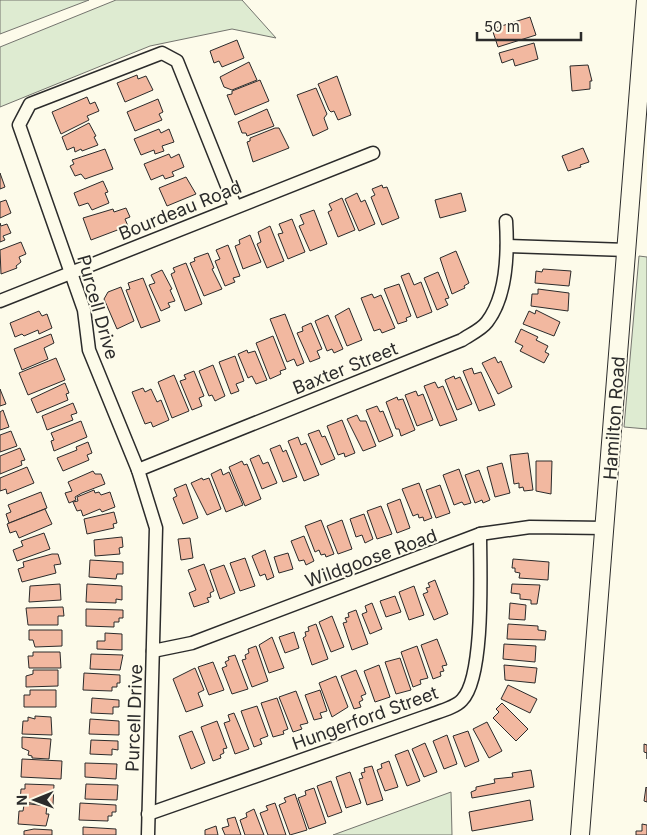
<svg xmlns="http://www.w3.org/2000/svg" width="647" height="835" font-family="Inter,sans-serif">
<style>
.green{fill:#deebd1;stroke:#74746e}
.building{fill:#f2b8a0;stroke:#2b2b2b}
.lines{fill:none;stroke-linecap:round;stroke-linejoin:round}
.minor-casing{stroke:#2b2b2b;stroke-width:15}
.secondary-casing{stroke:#2b2b2b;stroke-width:20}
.minor{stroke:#fdfbea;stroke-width:12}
.secondary{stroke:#fdfbea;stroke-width:18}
.labels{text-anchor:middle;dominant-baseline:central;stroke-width:4;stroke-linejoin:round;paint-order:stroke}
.street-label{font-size:18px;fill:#2b2b2b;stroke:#fdfbea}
</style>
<rect width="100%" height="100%" fill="#fdfbea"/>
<g class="green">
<polygon points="0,0 89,0 0,34"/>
<polygon points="116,0 242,0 276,38 232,29 150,46 0,107 0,47"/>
<polygon points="639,256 647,257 647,429 624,427"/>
<polygon points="451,792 452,835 333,835"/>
</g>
<g class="building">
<polygon points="530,17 536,35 498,47 492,29"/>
<polygon points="237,40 244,58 222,67 219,61 214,63 210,51"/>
<polygon points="534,43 538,59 515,66 513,59 502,63 499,53"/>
<polygon points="249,62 257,80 232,90 224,87 220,77"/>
<polygon points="588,65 592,81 590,81 590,89 572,91 570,66"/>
<polygon points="137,75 138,79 146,76 153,90 125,102 117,83"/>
<polygon points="337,76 351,115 338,120 334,111 331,112 329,110 318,84"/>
<polygon points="260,80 269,101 235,115 227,95 232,94 232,91"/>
<polygon points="316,88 327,114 324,118 328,129 313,136 297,95"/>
<polygon points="87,97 90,104 95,102 99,111 87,116 89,120 61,134 52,112"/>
<polygon points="158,99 163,112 159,114 162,120 135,131 127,112"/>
<polygon points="267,109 274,126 247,136 246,133 242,133 238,122"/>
<polygon points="89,123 96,136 94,137 98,145 82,151 81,149 75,152 74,147 67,150 62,137"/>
<polygon points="275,128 279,128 289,148 253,162 247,142 250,141 250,138"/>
<polygon points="159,129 161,133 169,129 174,142 162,146 164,151 155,154 154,150 141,155 134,139"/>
<polygon points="583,148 589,162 580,165 581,167 568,171 562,156"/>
<polygon points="105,149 113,169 85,179 81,174 75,176 70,166 74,164 72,160"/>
<polygon points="169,154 171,158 179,154 184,167 172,172 174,176 165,179 163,175 151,180 144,164"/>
<polygon points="0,173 5,187 0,189"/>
<polygon points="186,177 196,194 167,206 159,188"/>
<polygon points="103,181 108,192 105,193 109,203 92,210 88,203 79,206 74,193"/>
<polygon points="382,185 383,188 387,187 399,218 382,225 371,197 375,195 372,189"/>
<polygon points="357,193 361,202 365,200 375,224 359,231 345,199"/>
<polygon points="461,193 466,211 440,218 435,200"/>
<polygon points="342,198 355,230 338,237 328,212 332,210 329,204"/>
<polygon points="6,200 11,213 0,218 0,202"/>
<polygon points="126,208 130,217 125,219 128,226 91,240 83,218 113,209 114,212"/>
<polygon points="314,210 327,244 310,251 299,226 304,224 300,215"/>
<polygon points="292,219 305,252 288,259 278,234 283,233 279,224"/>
<polygon points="0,223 1,226 7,224 11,233 3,236 5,240 0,242"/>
<polygon points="270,226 284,261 267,268 257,244 261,242 258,232"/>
<polygon points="250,235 261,262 243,269 235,246 240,244 239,240"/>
<polygon points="21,242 26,254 19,257 21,262 16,266 17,268 1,274 0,250"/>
<polygon points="228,245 240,276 233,278 235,282 225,286 215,261 220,259 216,250"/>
<polygon points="456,251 469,283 464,286 465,288 452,294 440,258"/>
<polygon points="208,253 214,268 212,269 222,289 204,296 190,263 195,261 194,258"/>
<polygon points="186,263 202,304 185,311 171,274 175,272 173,268"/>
<polygon points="543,269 571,271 569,286 535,283 536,271 542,272"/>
<polygon points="162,270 172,289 170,290 175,301 168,303 170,307 161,311 149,285 155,283 151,275"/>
<polygon points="438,272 449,298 445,299 448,305 437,310 424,278"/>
<polygon points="409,273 414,285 421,282 432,312 417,318 401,276"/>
<polygon points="143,278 160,321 141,328 126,290 130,289 128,283"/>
<polygon points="399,284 411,316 406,318 407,321 398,324 384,289"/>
<polygon points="121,287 134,321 117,329 104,299 108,292"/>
<polygon points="538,289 569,293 568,311 531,306 532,294 538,294"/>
<polygon points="372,294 374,298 381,295 395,328 382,333 380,329 374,331 361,298"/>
<polygon points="349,308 362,340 347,346 335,316"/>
<polygon points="536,310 560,322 554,336 523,324 529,311 535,314"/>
<polygon points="39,311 42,316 47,314 52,328 39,334 38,330 24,336 22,334 15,337 10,323"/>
<polygon points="285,314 304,363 297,366 294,359 287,362 270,319"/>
<polygon points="328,315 343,349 334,353 332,349 327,351 315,321"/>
<polygon points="311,323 322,349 317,351 320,358 310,362 297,333 303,331 302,327"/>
<polygon points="521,329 538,337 536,340 548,346 545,352 549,354 544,363 520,351 523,346 515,342"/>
<polygon points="51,334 54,343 44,348 48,359 22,370 14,349"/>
<polygon points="273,336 286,369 280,371 281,374 270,379 256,343"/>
<polygon points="247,350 248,353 255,351 267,380 256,384 252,376 248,378 238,354"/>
<polygon points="235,356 244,381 236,384 239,391 231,394 219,362"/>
<polygon points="495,357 498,363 501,361 512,387 498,394 482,363"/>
<polygon points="56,358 65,380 28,395 19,373"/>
<polygon points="213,365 225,396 215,401 212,395 209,396 199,371"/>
<polygon points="472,368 474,374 481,372 495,405 479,411 463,371"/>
<polygon points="194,371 204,396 199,398 202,406 192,410 180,381 186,379 184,375"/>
<polygon points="174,375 189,411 172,418 158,382"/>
<polygon points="454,376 455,379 460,377 472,404 457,410 445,380"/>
<polygon points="435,382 438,388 443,386 457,420 440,426 424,386"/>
<polygon points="65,383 69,393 66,394 68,400 37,413 31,399"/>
<polygon points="143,388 145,392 151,389 157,402 161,400 169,420 153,427 151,422 145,424 132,392"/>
<polygon points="0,389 6,404 0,406"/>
<polygon points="416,391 418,396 423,394 433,420 417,426 405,395"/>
<polygon points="397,397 398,400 403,399 415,430 401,436 399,429 396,429 386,402"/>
<polygon points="73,403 77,413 71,415 73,420 47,430 42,416"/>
<polygon points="377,406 380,412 383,411 393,436 379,442 366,410"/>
<polygon points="3,410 9,427 0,430 0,412"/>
<polygon points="357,415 360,421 366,421 376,446 363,451 347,419"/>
<polygon points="342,420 355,453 345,457 344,453 338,455 327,426"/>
<polygon points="81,421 87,437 54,451 51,441 54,440 51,433"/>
<polygon points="319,430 322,437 325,436 335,459 321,465 308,434"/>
<polygon points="11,431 17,446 0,452 0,435"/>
<polygon points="298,437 301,445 306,443 319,475 304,481 288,441"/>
<polygon points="88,442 92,453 87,455 89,460 63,471 57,458 77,450 76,447"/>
<polygon points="280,445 283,452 286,450 297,477 283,482 270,449"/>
<polygon points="20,448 25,460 21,461 22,465 0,474 0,456"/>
<polygon points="528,453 533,490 524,491 523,487 519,488 519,483 514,484 510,455"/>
<polygon points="259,455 263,464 268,462 277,483 262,489 250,459"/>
<polygon points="242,461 244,465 247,464 261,499 245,506 229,467"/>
<polygon points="536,461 552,461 551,494 536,491"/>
<polygon points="502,463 510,493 495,497 487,467"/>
<polygon points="27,467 34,483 7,494 6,489 0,491 0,478"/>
<polygon points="221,469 223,475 229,472 243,505 226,512 211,474"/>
<polygon points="459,469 471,503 464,505 462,502 454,505 443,475"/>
<polygon points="479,470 490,500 483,503 482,500 475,503 465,475"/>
<polygon points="93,471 95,474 101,474 105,484 82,493 75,497 76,500 69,503 65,493 72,491 68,482"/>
<polygon points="202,478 203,480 209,478 221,509 207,515 191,483"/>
<polygon points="419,483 432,518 424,521 423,517 419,518 418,514 413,516 402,489"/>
<polygon points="186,484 198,518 183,524 173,498 177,496 174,489"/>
<polygon points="440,485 450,513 436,518 426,490"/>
<polygon points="94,490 95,493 99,492 101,495 110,492 115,507 102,512 100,509 83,516 81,510 77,511 73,502 78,501 77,497"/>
<polygon points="41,492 47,508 9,523 6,514 11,512 8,505"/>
<polygon points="400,499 410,528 397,533 387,504"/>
<polygon points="381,506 392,534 377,539 367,511"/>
<polygon points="45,509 52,524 19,538 16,531 10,533 7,524"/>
<polygon points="114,512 117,523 113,524 114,528 87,534 84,519"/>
<polygon points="364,514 373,539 365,543 362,535 356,537 350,519"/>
<polygon points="321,520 334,554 326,557 325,554 321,555 319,550 315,552 305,526"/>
<polygon points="342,520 352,549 338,554 327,526"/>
<polygon points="44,533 50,549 17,561 13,550 23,546 21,541"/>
<polygon points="304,536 314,561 306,565 304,560 299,561 291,541"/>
<polygon points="122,537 123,547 119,548 120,554 95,556 94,540"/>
<polygon points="190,538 193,558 181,560 178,539"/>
<polygon points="265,550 274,577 267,580 265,574 260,576 252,556"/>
<polygon points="288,553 293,569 279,573 274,557"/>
<polygon points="52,554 58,554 61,564 54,565 56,573 22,582 18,569 24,567 23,562"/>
<polygon points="245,558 255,586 240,591 230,563"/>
<polygon points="513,559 549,562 548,580 519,578 520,573 515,572 515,568 512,568"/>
<polygon points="90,560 123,562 123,574 117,574 116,579 89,577"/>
<polygon points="204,564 214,591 210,593 211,597 207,598 209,602 194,607 189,593 196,590 188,570"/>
<polygon points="224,565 235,593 220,599 210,570"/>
<polygon points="435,580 448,614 434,620 423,594 428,592 426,588 430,587 428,583"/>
<polygon points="60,584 61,600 29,602 30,586"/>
<polygon points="87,584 122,586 122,600 116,599 116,603 86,602"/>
<polygon points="512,584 540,585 537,604 531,604 531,600 520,599 520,594 511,593"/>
<polygon points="414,586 424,615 409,620 399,592"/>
<polygon points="395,596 401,612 386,617 380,601"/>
<polygon points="372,603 382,629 370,634 362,614 367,612 365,606"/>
<polygon points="510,603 526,605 525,620 509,619"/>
<polygon points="63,607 64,616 58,616 58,625 28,625 26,608"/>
<polygon points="86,609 123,610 123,618 119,618 119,622 114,622 114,627 86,626"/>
<polygon points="356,610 368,644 352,650 343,623 347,622 345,618 349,617 348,613"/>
<polygon points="332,616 344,647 331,652 319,622"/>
<polygon points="316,624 328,659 312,665 303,638 306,636 305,632 309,631 308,627"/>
<polygon points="508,624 538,626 538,630 546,631 545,640 507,639"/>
<polygon points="29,630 62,630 62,646 35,647 33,640 29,640"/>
<polygon points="294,632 299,648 285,653 279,637"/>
<polygon points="105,633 122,634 122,650 97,649 97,641 105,641"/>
<polygon points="272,637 284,668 269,673 259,645"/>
<polygon points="437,639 447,665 442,666 444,671 440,672 441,676 433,679 421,645"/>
<polygon points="504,644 536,646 535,662 503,659"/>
<polygon points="256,646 268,681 252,687 242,660 246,659 245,655 249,653 248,649"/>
<polygon points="417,646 428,678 420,680 421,684 413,687 401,652"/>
<polygon points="33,652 60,652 61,668 29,668 28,656 33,656"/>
<polygon points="91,654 123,655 120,670 90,669"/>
<polygon points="235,655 248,689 232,694 222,668 227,666 225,662 229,660 228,657"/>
<polygon points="400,658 411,690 396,694 385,662"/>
<polygon points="213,662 224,690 209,695 198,667"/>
<polygon points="379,665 390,697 375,702 364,671"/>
<polygon points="504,665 537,668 535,683 505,680"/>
<polygon points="195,668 204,690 198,693 203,706 186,712 173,679"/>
<polygon points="33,670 58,670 58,686 26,687 26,676 33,674"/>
<polygon points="356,670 366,694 361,696 363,700 359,702 361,707 354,709 341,676"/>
<polygon points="84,673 120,675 120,683 117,683 117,687 112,687 112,691 83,690"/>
<polygon points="336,676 348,707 332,717 319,683"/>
<polygon points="508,685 537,699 530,713 501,699"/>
<polygon points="30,690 56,690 56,707 24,707 24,695 30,695"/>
<polygon points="320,690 327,711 320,713 322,718 314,720 305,695"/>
<polygon points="296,691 308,723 300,725 302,729 293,732 279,697"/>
<polygon points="92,698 119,700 119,707 113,707 113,714 91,713"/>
<polygon points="277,698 288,729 283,731 284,734 273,737 261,703"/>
<polygon points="502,703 528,729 516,741 493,718 499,712 496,709"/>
<polygon points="257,706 268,736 260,739 262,744 254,747 241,711"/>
<polygon points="234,713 249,749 235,754 224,723 230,721 228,715"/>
<polygon points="35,716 51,717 52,735 22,734 23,721 28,721 28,717 35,719"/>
<polygon points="90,719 119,721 119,735 89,734"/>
<polygon points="217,721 227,748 223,749 224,753 220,755 221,758 213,761 201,727"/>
<polygon points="487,722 502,751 489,758 473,729"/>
<polygon points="192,731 205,763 191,769 179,736"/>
<polygon points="468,731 479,761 465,767 453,736"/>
<polygon points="447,735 457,764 444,769 433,741"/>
<polygon points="22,737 51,739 49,759 32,758 32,756 28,755 29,751 22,748"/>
<polygon points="91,740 118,741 118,750 112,749 112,755 90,754"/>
<polygon points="425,743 437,772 424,777 412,749"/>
<polygon points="644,744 647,745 647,759 647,753 644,752"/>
<polygon points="408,750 420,781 407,786 395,755"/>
<polygon points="22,759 62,761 61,779 21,777"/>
<polygon points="389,761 398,787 385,791 377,770 382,768 381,764"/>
<polygon points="85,763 117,764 116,779 85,777"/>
<polygon points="372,766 383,800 367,805 359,779 363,778 361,773 365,772 364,768"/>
<polygon points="531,770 534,787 472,798 471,792 476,790 476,787 495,783 494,779 513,777 512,773"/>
<polygon points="350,772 361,803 346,808 336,777"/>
<polygon points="331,781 342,812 328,817 317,786"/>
<polygon points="25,784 54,785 53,805 20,802 21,789 25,789"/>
<polygon points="86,784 118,785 117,800 85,799"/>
<polygon points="646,787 647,788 647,802 644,801"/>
<polygon points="314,788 326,823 309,829 298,798 306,795 305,791"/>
<polygon points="295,794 307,830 290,835 279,805 286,802 284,798"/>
<polygon points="530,800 533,820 472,831 469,812"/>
<polygon points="80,803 116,805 116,812 112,812 112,816 108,816 108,821 79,820"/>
<polygon points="275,803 286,835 268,835 260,813 268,810 266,806"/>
<polygon points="30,804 47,806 46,814 49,814 46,826 18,824 19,811 23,811 24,805"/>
<polygon points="254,809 264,835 245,835 240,820 247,817 246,813"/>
<polygon points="235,817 241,835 225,835 222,828 229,826 227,819"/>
<polygon points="642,824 647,825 647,835 636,835 636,831 642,831"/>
<polygon points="216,826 218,835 205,835 205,830"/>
<polygon points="83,827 116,829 116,835 83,835"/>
<polygon points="34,829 52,830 52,835 24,835 24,831"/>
</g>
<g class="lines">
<g class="minor-casing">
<g id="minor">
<polyline points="507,246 627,250"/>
<polyline points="0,301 373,153"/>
<path d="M138,470l324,-130c7,-5 19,-10 25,-18 20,-26 21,-69 19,-101"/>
<polyline points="153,651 192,643 480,534 530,527 606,528"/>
<path d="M148,814l279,-98c10,-4 28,-8 35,-16 23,-23 18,-132 18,-166"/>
<polyline points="148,835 156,528 138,470 89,350 84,310 19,125 30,104 162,53 177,61 235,206"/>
</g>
</g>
<g class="secondary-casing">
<polyline id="secondary" points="580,835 646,0"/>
</g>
<use href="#minor" class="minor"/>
<use href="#secondary" class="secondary"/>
</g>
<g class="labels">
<g class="street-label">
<text transform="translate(180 210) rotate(-22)">Bourdeau Road</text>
<text transform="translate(98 307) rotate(74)">Purcell Drive</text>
<text transform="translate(345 368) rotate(-22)">Baxter Street</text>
<text transform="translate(614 418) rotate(-86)">Hamilton Road</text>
<text transform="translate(371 558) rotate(-20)">Wildgoose Road</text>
<text transform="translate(134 718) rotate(-88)">Purcell Drive</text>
<text transform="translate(365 718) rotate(-20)">Hungerford Street</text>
</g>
</g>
<g transform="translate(35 800) rotate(269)" stroke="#fdfbea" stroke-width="4" paint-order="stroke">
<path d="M0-4L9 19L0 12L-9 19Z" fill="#2b2b2b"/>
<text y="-8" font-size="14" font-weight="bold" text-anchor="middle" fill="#2b2b2b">N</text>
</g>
<path d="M477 32v8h104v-8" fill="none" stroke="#2b2b2b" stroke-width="2.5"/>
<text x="484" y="32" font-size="15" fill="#2b2b2b" stroke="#fdfbea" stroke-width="4" paint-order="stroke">50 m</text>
</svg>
